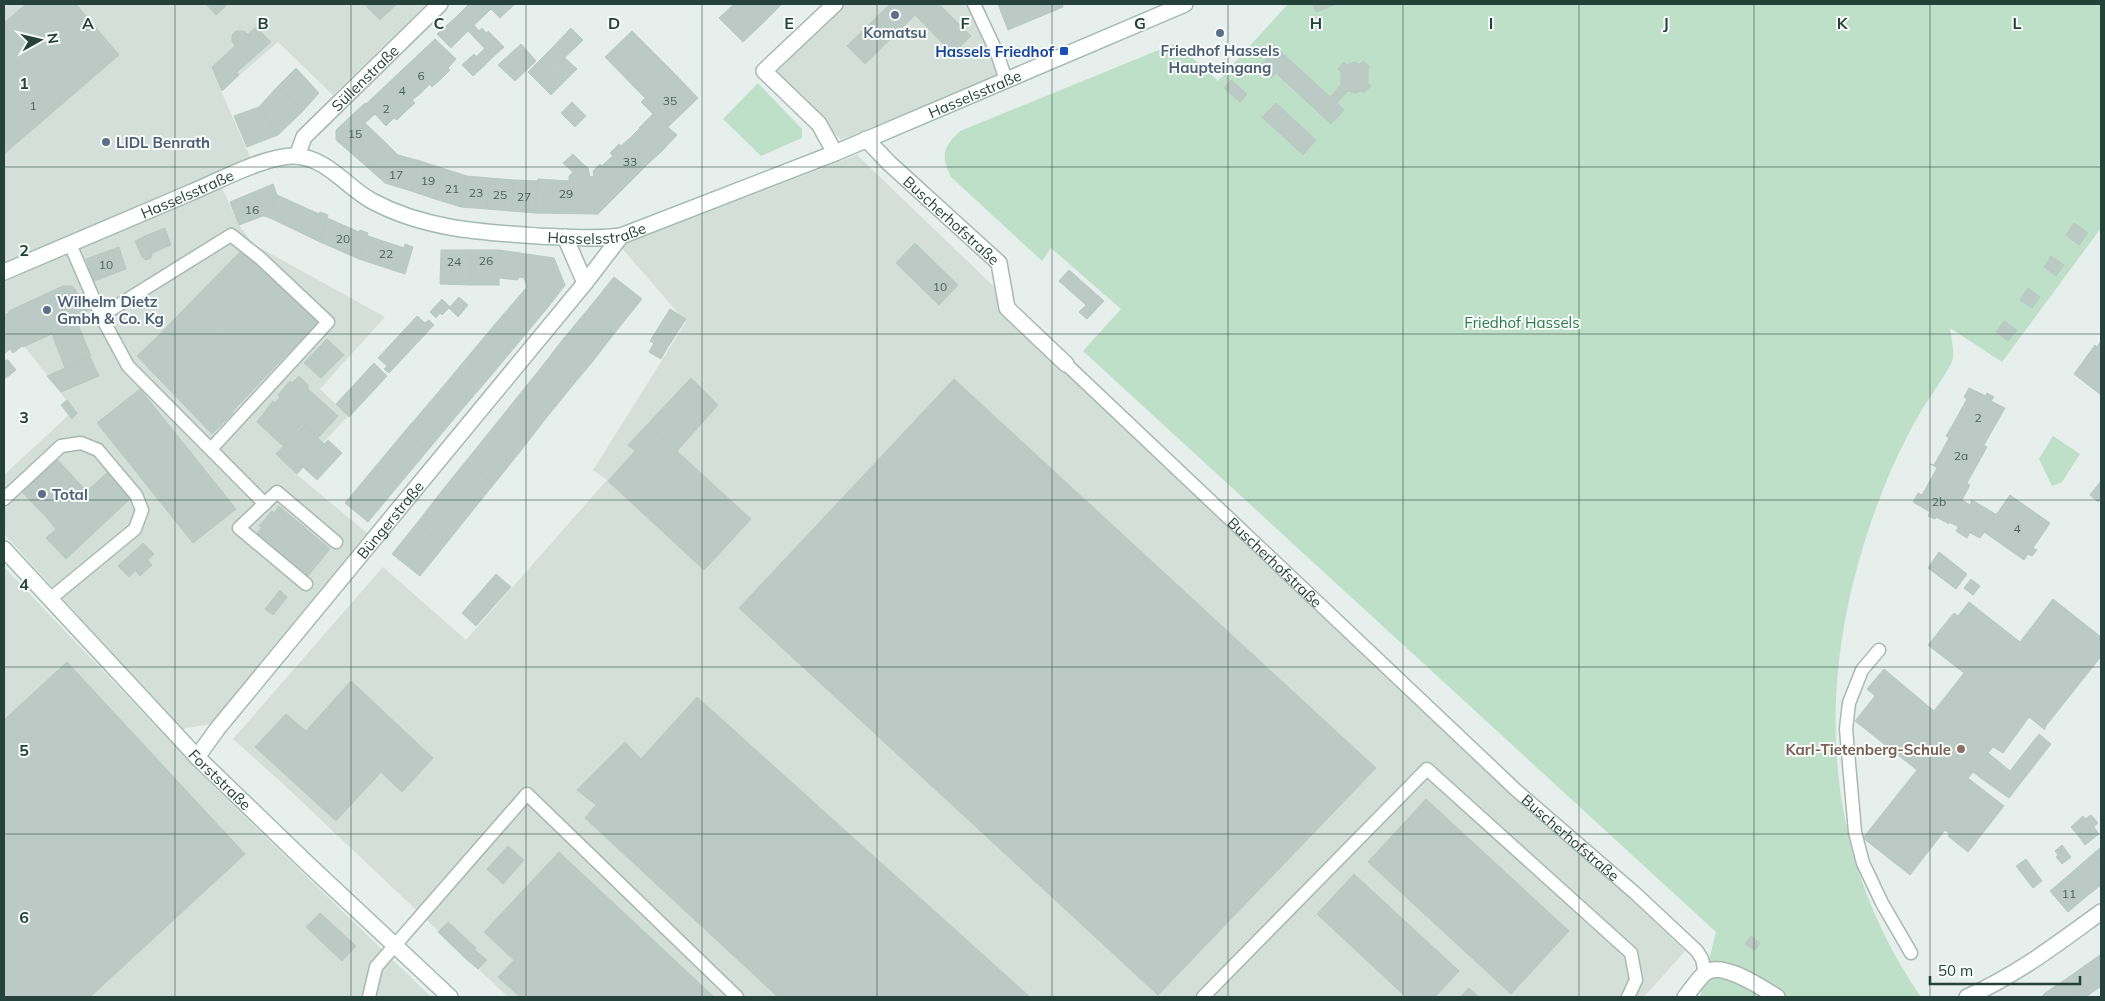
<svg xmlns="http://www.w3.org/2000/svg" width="2105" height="1001" font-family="Mulish,sans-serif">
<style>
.built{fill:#d4dfda}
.green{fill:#bfe0c8}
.building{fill:#bbcac4;stroke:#b8c9c2}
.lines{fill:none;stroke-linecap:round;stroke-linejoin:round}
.lane-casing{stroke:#a8b8b2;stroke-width:15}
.street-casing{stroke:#a8b8b2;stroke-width:18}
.secondary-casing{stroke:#a4bbb3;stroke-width:18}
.lane{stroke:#fff;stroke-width:12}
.street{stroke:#fff;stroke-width:15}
.secondary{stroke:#fff;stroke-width:15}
.grid{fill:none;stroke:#24423a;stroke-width:1;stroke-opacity:0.55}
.service-dot{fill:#5c6f8a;stroke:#f7fbf9;stroke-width:2}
.transit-dot{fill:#1a4fb4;stroke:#f7fbf9;stroke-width:2}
.education-dot{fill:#8d6e63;stroke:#f7fbf9;stroke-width:2}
.labels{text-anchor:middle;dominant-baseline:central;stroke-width:4;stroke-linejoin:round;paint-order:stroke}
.number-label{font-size:12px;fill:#4a645c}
.service-label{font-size:15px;font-weight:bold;fill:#4e5e75;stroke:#f7fbf9;text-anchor:start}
.transit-label{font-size:15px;font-weight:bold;fill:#164399;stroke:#f7fbf9;text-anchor:end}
.street-label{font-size:15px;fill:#24423a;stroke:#f7fbf9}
.park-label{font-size:15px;fill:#2d7a4b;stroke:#f7fbf9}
.education-label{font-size:15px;font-weight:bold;fill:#785e54;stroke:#f7fbf9;text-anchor:end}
.grid-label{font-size:16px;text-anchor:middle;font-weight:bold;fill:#24423a;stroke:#f7fbf9;stroke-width:4;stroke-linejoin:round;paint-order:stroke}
</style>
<rect width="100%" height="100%" fill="#e6efeb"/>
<g class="built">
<polygon points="4,4 427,4 333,95 278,42 221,91 251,159 4,266"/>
<polygon points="843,4 983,4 1009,71 841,140 774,71"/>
<polygon points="857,155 1685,951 1644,997 508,997 280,781 233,739 383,567 466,640 607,480 593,470 686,322 620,246"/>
<polygon points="222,188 239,225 253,244 385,317 320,389 348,416 295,473 367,533 210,724 182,729 4,534 4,475 74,410 4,320 4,282"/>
<polygon points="4,567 209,782 431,997 4,997"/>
</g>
<g class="green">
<path d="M1288,4h813v224l-99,134 -52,-34c1,9 4,20 3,30 -1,9 -27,44 -33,55 -11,18 -20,38 -29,57 -75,177 -82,364 30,527h-221l16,-65 -633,-581 38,-42 -70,-61 -9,13 -91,-84c-10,-21 -9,-29 9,-46l216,-88 42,38z"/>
<polygon points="758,83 802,129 802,138 761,156 723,119"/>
<polygon points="2053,436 2080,454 2062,482 2052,486 2039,459"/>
</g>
<g class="building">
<polygon points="26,4 76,4 119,55 4,154 4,23"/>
<polygon points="206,4 228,4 216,15"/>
<polygon points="364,4 397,4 380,20"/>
<polygon points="469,4 486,4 491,9 468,31 455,18"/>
<polygon points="486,4 515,4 500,18"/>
<polygon points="734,4 746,4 764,22 743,42 719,18"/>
<polygon points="746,4 782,4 764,22"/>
<polygon points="890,4 939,4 971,36 953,54 915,15 865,64 847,46"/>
<polygon points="998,4 1062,4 1063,7 1008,30"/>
<polygon points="1313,4 1337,4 1316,12"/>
<polygon points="455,18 468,31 451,48 437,34"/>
<polygon points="474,25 479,31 482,28 486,33 488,31 504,47 493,57 468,31"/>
<polygon points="256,27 271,42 237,72 223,57 235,46 232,41 232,35 236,31 244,31 248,34"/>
<polygon points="571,28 583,40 559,63 547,53"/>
<polygon points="632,31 672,71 645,98 605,57"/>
<polygon points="435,39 456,59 448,68 450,70 441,79 418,55"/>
<polygon points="521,44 536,61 515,81 498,65"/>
<polygon points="485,48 493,57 485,65 477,56"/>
<polygon points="1277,48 1330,97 1341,85 1341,72 1338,69 1344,62 1347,65 1354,62 1360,64 1363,61 1370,67 1368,70 1368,84 1371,86 1364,93 1361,91 1355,93 1348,91 1337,103 1344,110 1331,124 1276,73 1271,78 1259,67"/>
<polygon points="547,53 559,63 540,84 528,72"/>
<polygon points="474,54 485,65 473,76 462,65"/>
<polygon points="418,55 441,79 432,87 430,84 421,93 400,72"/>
<polygon points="223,57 239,75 222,91 212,67"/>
<polygon points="565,58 577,69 551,95 540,84"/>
<polygon points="296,68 319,93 302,112 278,86"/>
<polygon points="672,71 698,98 667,128 641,102"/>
<polygon points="400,72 421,93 412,100 415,103 405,112 383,88"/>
<polygon points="1231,80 1247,94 1240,102 1224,88"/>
<polygon points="278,86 302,112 278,135 259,107"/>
<polygon points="383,88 405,112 397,120 394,118 386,126 366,104"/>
<polygon points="572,102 586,116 575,127 561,113"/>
<polygon points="365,103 375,114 365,123 386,143 366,166 336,140 336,130"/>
<polygon points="1276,103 1316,140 1303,155 1262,117"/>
<polygon points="259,107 278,135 247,147 234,116"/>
<polygon points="653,114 677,135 662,151 639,128"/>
<polygon points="639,129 662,151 651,161 629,139"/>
<polygon points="629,139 651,161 630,182 608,160 613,156 610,153 619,144 621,146"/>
<polygon points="386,143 398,155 420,161 411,191 385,183 366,166"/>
<polygon points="573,154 582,163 573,172 563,163"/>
<polygon points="608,160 630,182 607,205 573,172 582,163 588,168 590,177 594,176 593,171 600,164 602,166"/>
<polygon points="420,161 445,169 435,199 411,191"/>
<polygon points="445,169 467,176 461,207 435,199"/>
<polygon points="573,172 607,205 598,214 535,213 538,179 569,181 569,176"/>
<polygon points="467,176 489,178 487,209 461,207"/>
<polygon points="489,178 514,180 511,211 487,209"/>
<polygon points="514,180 538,181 535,213 511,211"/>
<polygon points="273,184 277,195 268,217 263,216 239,225 230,202"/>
<polygon points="277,195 319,214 320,212 328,215 318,241 268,217"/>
<polygon points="327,218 359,232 360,230 368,233 359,259 318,241"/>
<polygon points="2074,223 2088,233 2079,245 2066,235"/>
<polygon points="165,228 171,245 152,253 145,236"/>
<polygon points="145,236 152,254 151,258 146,260 142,257 135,241"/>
<polygon points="368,236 404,248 405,244 413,247 405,274 359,259"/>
<polygon points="915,243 958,285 939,305 896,263"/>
<polygon points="119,247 126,269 94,281 86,259"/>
<polygon points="441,250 470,250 470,285 440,284"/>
<rect x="470" y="250" width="29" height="35"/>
<polygon points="499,250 554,258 565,285 549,306 527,287 524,278 518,277 518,280 499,278"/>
<polygon points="240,252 259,265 318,322 265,377 188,305"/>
<polygon points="2051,256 2064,265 2056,276 2044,267"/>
<polygon points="1069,270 1104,301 1087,319 1079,312 1086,305 1059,281"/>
<polygon points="614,277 642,299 617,330 589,308"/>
<polygon points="63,286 72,286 75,289 82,302 85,301 89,310 75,317 91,356 65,368 52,334 23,347 4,320 4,315 9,313 9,311"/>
<polygon points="527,287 549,306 519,342 496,323"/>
<polygon points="2028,288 2040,297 2032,308 2020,300"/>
<polygon points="459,297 468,305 458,317 449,308"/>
<polygon points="442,299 450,307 442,315 440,313 436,318 430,312"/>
<polygon points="188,305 265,377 232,412 156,338"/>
<polygon points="589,308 617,330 593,361 564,338"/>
<polygon points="670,309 686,319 666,350 650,341"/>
<polygon points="417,316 425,323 429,320 434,325 389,373 384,369 387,366 378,358"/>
<polygon points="4,320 22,346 13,353 10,349 4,354"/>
<polygon points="2004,321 2017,330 2008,341 1996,332"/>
<polygon points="496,323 519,342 489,378 466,359"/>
<polygon points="156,338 233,413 212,434 137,356"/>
<polygon points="564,338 593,361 568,391 540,369"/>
<polygon points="327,339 344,355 321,378 304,363"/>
<polygon points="2101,341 2101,395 2074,374 2095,345 2097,347"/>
<polygon points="654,343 666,350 661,359 649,352"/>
<polygon points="90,357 99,376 61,392 47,376"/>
<polygon points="466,359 489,378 458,414 436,395"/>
<polygon points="4,360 8,360 16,370 6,378 4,375"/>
<polygon points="374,363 387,376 349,417 336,404"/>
<polygon points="540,369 568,391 543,422 515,400"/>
<polygon points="299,376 309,386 307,388 338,416 318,438 303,424 283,446 257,422 273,401 275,403 280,397 278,395 290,381 292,383"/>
<polygon points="691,378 718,405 677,451 654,430 635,451 628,445"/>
<polygon points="954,379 1376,768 1158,995 739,608"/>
<polygon points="1969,388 1986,396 1987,393 1994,397 1991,401 2005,408 1984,445 1952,426 1967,399 1964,397"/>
<polygon points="140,389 236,509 193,543 97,423"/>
<polygon points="436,395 458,414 428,450 405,431"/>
<polygon points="67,400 77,413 72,419 61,405"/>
<polygon points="515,400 543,422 519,453 491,430"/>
<polygon points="304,425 324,444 297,474 276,454"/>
<polygon points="1952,426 1987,447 1967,483 1930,464 1934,465 1949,438 1946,436"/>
<polygon points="491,430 519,453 494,484 466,461"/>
<polygon points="654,430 751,519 704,570 608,481"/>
<polygon points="405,431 428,450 398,486 375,467"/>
<polygon points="328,440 342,453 317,480 303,467"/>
<polygon points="56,458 79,483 45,516 21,491"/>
<polygon points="466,461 494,484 469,515 441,492"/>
<polygon points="1934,465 1970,485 1962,500 1970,505 1972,500 1997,515 1980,538 1949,522 1949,524 1936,517 1935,519 1928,516 1930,512 1913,502 1918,493 1922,495 1937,468"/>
<polygon points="375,467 398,486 368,522 345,503"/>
<polygon points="109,471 133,496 66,559 46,538 56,529 45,516 79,483 87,491"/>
<polygon points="2101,481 2101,498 2098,502 2090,495"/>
<polygon points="441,492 469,515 445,545 417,523"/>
<polygon points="2010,495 2050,523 2033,548 2037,550 2032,556 2028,554 2024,560 1984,532"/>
<polygon points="279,506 330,549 307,577 256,534 262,527 259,526 272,511 274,513"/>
<polygon points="417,523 445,545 420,576 392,554"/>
<polygon points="1959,526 1970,532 1967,538 1956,531"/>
<polygon points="143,543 154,554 129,577 118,566"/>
<polygon points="1939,552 1967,574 1956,589 1928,568"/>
<polygon points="148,560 152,565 140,576 136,571"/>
<polygon points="496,574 511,587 476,626 462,613"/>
<polygon points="1971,579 1980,586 1973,595 1964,588"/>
<polygon points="280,590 287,597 273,615 265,609"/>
<polygon points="2053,599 2101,637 2101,660 2100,658 2095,664 2045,727 2045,730 2029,717 2003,753 1993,747 1988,753 1997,760 1982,779 1973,772 1968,778 2004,806 1968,852 1948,836 1950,834 1945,830 1910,875 1863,838 1917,770 1855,721 1875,696 1867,689 1884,669 1934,711 1964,673 1928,645 1954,613 1958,616 1969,602 2020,642"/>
<polygon points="67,662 245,854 90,997 4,997 4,720"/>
<polygon points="351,681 433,758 402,792 381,772 336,821 255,747 286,714 306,731"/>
<polygon points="697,697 1030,997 778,997 585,818 596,805 577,790 625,742 641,759"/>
<polygon points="2039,734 2051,744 2009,798 1982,779 1997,760 2010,771"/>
<polygon points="1426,799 1569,931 1511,994 1368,862"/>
<polygon points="2091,815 2098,823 2080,838 2071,827 2083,816 2085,819"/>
<polygon points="2093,826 2099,834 2085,845 2080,838"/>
<polygon points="2062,845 2071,857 2062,864 2056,857 2058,855 2055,851"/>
<polygon points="508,846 524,860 503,884 487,869"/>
<polygon points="2101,847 2101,863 2093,854"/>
<polygon points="559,852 714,997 520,997 498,977 514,960 484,932"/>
<polygon points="2093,854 2101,863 2101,885 2088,895 2070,874"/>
<polygon points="2026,859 2042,881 2033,888 2016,866"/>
<polygon points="1354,874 1459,971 1435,997 1406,997 1317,914"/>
<polygon points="2070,874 2088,895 2068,912 2050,891"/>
<polygon points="320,913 356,946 342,961 306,927"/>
<polygon points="448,922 476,948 466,959 438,932"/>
<polygon points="1751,936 1760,943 1755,950 1745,944"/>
<polygon points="475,950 487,960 478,969 466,959"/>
<polygon points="2100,955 2101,986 2086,997 2079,997 2066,979"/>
<polygon points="2066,979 2079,997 2041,997 2045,993"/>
<polygon points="1469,988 1479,997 1460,997"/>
</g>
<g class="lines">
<g class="lane-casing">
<g id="lane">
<polyline points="974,4 997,53 1006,80"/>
<polyline points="70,244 101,316 128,366 265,504"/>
<polyline points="101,316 231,235 260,258 328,322 211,449"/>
<path id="s1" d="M1066,364l450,426 119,103 62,58 5,8 3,14"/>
<polyline points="4,499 61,446 81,443 98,450 136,495 142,510 135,529 50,599"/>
<polyline points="306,584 239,528 277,492 336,542"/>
<polyline points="1879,650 1862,670 1849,703 1846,729 1855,832 1863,863 1882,903 1911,953"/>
<polyline points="369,997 376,967 527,794 737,997"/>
<polyline points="1203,997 1427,769 1631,953 1636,980 1628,997"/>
</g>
</g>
<g class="street-casing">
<g id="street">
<path id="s2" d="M866,139l23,24 110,100 8,45 59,56"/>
<polyline points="835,153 819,124 764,71 835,4"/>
<path id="s3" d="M297,156l7,-19 136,-133"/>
<polyline points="565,237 585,283"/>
<path id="s4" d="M197,757l21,-29 367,-445 36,-47"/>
<path d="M1685,997c6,-7 13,-18 20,-24 17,-13 57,15 72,24"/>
<path d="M1967,997c50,-22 90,-53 134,-85"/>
</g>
</g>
<g class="secondary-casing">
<g id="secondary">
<path id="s5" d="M4,272c62,-27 125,-53 188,-80 26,-11 75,-37 103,-36 33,2 51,31 77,45 52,28 108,31 166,35 27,1 55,4 83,0l214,-83 350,-149"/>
<path id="s6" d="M4,549l193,208 113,109 140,131"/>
</g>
</g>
<use href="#lane" class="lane"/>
<use href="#street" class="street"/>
<use href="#secondary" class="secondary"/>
</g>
<path class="grid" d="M175,4v993M351,4v993M526,4v993M702,4v993M877,4v993M1052,4v993M1228,4v993M1403,4v993M1579,4v993M1754,4v993M1930,4v993M4,167h2097M4,334h2097M4,500h2097M4,667h2097M4,834h2097"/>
<g class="service-dot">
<circle cx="895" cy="15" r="5"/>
<circle cx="1220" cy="33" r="5"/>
<circle cx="106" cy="142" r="5"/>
<circle cx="47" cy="310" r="5"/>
<circle cx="42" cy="494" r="5"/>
</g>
<rect class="transit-dot" x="1059" y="46" width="10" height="10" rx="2.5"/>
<circle class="education-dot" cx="1961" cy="749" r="5"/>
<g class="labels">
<g class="number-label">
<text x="421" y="75">6</text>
<text x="402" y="90">4</text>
<text x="670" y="100">35</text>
<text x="33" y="105">1</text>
<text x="386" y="108">2</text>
<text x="355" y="133">15</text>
<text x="630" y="161">33</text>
<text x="396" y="174">17</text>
<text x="428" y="180">19</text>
<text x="452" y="188">21</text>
<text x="476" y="192">23</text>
<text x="566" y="193">29</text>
<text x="500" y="194">25</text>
<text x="524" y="196">27</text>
<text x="252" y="209">16</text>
<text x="343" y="238">20</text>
<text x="386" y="253">22</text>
<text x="486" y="260">26</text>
<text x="454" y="261">24</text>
<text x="106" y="264">10</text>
<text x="940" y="286">10</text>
<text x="1978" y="417">2</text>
<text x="1961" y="455">2a</text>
<text x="1939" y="501">2b</text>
<text x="2017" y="528">4</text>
<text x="2069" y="893">11</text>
</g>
<g class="service-label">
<text x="895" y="32" text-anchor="middle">Komatsu</text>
<text x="1220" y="50" text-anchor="middle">Friedhof Hassels<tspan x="1220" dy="17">Haupteingang</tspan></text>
<text x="116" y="142">LIDL Benrath</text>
<text x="57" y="301">Wilhelm Dietz<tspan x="57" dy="17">Gmbh &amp; Co. Kg</tspan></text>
<text x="52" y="494">Total</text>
</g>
<g class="transit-label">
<text x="1054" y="51">Hassels Friedhof</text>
</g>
<g class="street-label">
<text stroke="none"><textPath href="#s3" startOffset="105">Süllenstraße</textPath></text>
<text stroke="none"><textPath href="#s5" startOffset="1040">Hasselsstraße</textPath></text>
<text stroke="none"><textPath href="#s5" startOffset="199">Hasselsstraße</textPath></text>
<text stroke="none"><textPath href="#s2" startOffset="118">Buscherhofstraße</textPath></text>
<text stroke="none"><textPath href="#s5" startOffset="635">Hasselsstraße</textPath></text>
<text stroke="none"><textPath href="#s4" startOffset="306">Büngerstraße</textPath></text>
<text stroke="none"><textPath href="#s1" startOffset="288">Buscherhofstraße</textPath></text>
<text stroke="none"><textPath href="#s6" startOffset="316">Forststraße</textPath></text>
<text stroke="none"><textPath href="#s1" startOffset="692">Buscherhofstraße</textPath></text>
</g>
<g class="park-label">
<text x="1522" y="322">Friedhof Hassels</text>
</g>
<g class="education-label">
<text x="1951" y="749">Karl-Tietenberg-Schule</text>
</g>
</g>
<g class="grid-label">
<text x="88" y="29">A</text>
<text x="263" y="29">B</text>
<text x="439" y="29">C</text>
<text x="614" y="29">D</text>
<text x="789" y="29">E</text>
<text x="965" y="29">F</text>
<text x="1140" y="29">G</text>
<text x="1316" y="29">H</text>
<text x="1491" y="29">I</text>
<text x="1666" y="29">J</text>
<text x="1842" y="29">K</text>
<text x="2017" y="29">L</text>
<text x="24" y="89">1</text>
<text x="24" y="256">2</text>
<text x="24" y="423">3</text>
<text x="24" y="590">4</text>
<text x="24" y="756">5</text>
<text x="24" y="923">6</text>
</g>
<rect width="2105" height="1001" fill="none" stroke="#24423a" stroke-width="10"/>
<g transform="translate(40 40) rotate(82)" stroke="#f7fbf9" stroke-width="4" paint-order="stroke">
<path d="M0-4L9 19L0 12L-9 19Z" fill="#24423a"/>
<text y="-8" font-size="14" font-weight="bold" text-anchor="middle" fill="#24423a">N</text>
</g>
<path d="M1930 976v8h150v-8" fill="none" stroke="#24423a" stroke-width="2.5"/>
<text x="1938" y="976" font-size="15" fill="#24423a" stroke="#f7fbf9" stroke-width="4" paint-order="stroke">50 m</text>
</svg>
